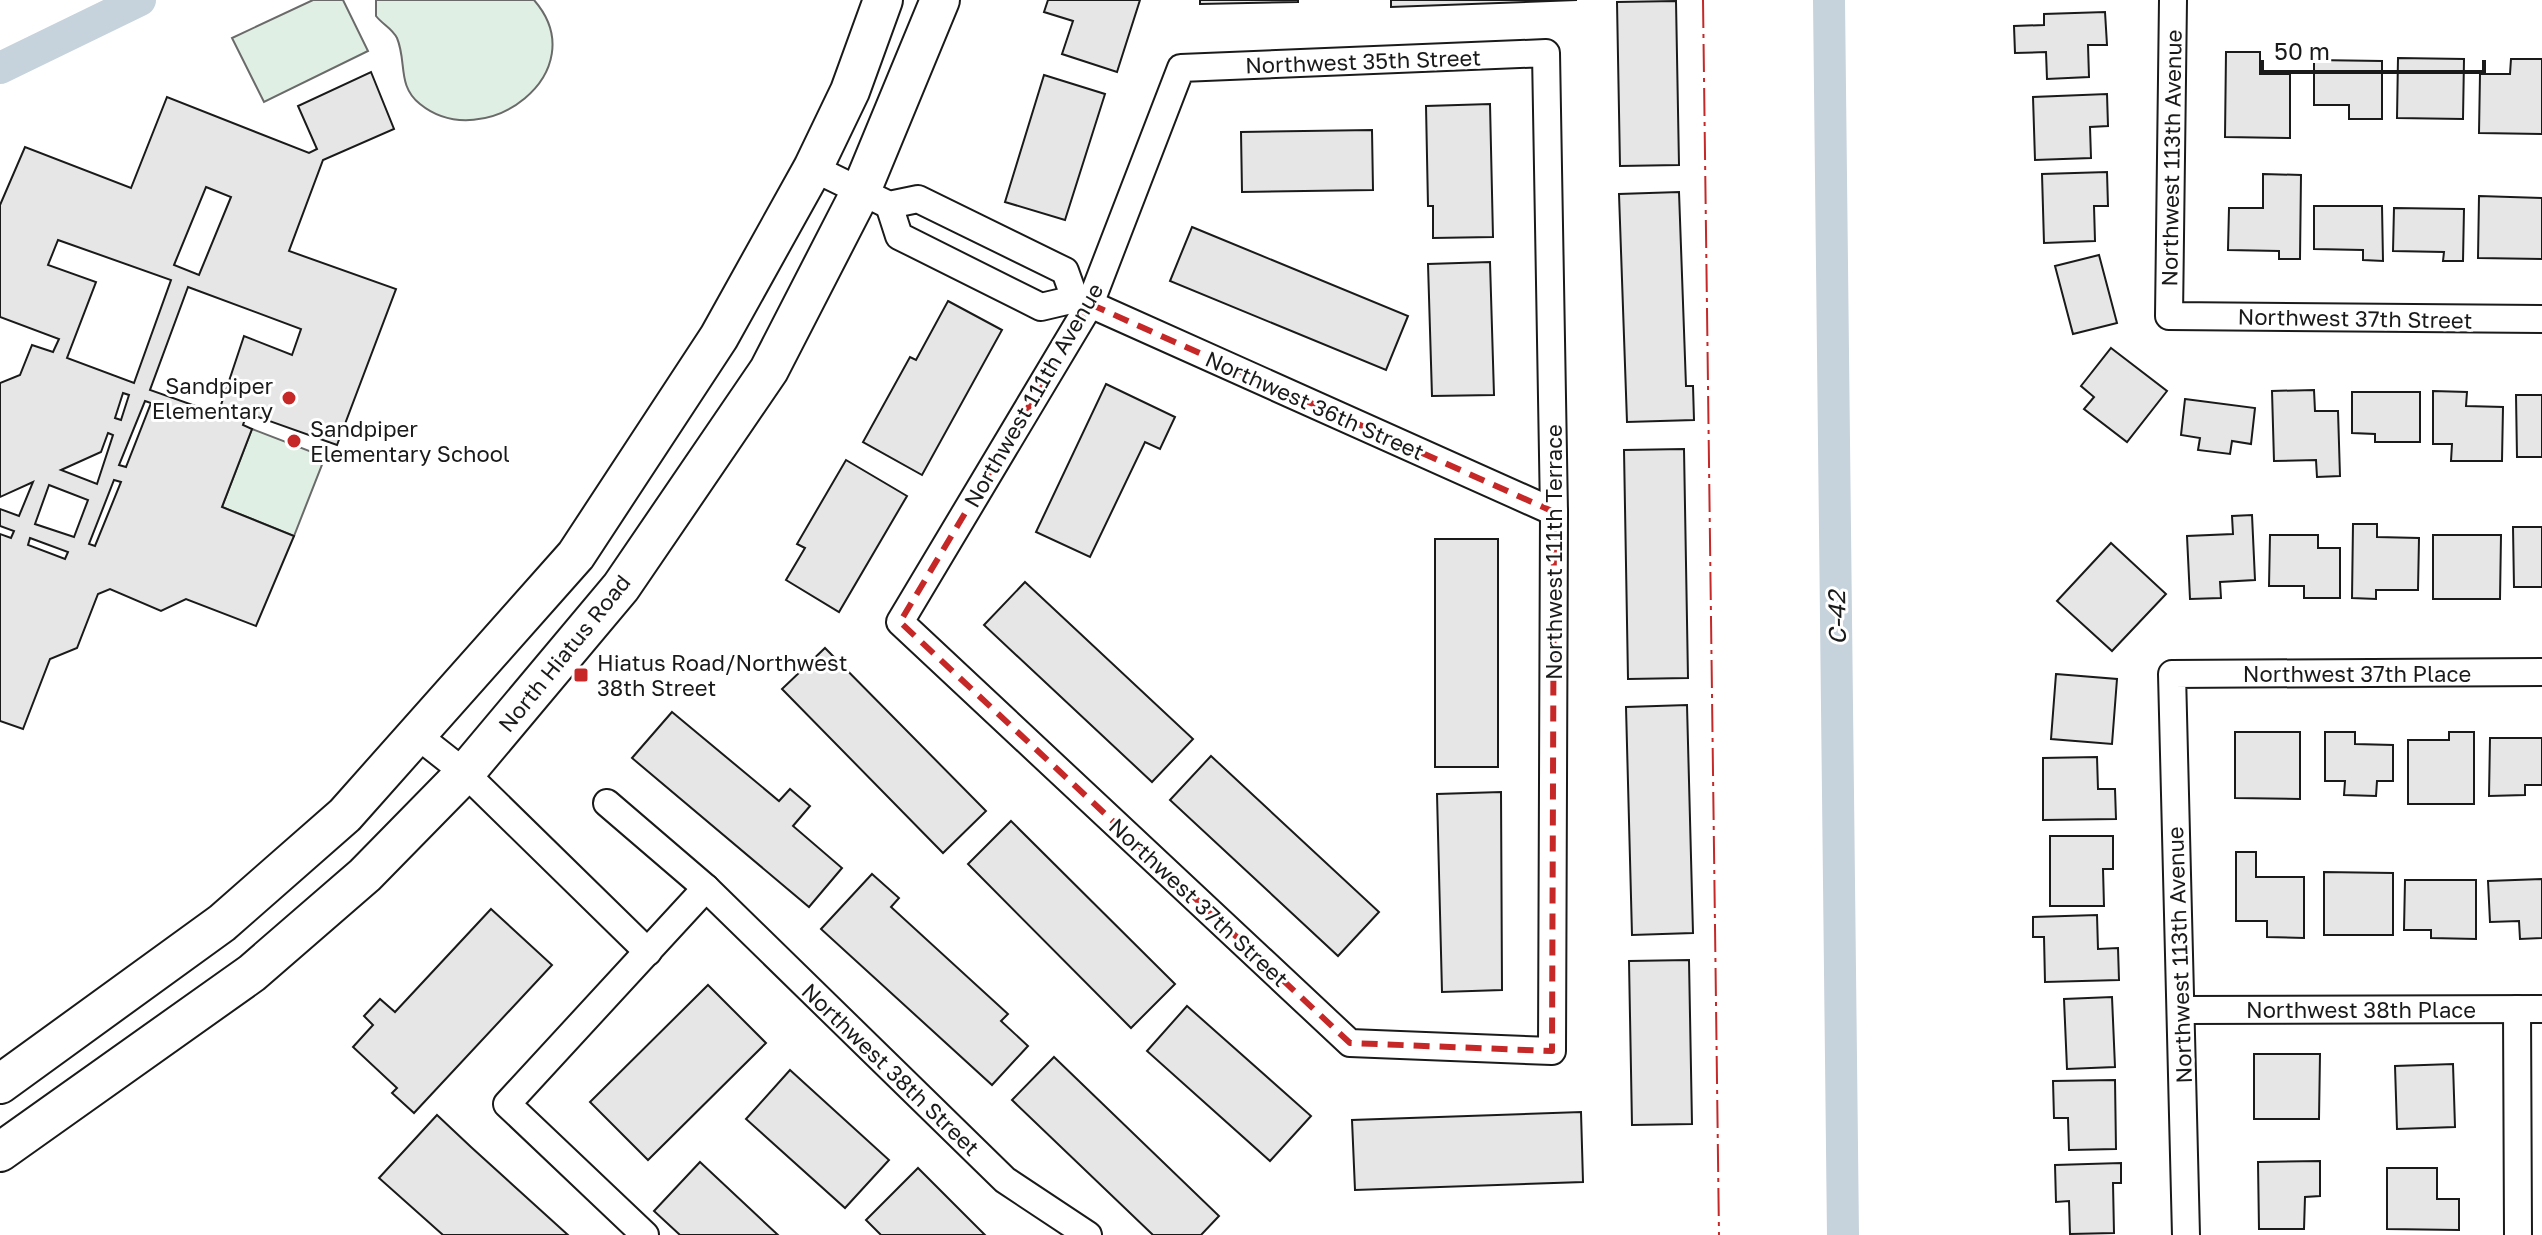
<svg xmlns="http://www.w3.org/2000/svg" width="2542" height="1235" font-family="'Golos Text',sans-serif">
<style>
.green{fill:#e0efe3;stroke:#6a6a6a;stroke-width:2}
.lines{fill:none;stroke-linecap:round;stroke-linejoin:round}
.canal{stroke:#c6d2dc;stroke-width:32}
.building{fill:#e6e6e6;stroke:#1a1a1a;stroke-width:2;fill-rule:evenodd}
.minor-casing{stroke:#1a1a1a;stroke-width:30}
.secondary-casing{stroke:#1a1a1a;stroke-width:42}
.minor{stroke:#fff;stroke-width:26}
.secondary{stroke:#fff;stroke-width:38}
.power{stroke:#c62828;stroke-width:2;stroke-dasharray:28 6 4 6;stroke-linecap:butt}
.marked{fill:none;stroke:#c62828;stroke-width:6;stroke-dasharray:16 10;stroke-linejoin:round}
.poi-dot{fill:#c62828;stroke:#fff;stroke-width:3}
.labels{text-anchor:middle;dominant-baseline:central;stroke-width:6;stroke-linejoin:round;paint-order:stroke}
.street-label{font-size:22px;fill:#1a1a1a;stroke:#fff}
.poi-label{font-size:22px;fill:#1a1a1a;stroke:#fff;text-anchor:start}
.water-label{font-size:24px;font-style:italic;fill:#1a1a1a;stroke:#fff}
</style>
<rect width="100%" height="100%" fill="#fff"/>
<g class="green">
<polygon points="313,0 343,0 368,51 264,102 232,38"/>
<path d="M376,0h158c63,72 -50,156 -114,104 -23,-18 -13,-42 -23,-66 -5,-10 -15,-14 -21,-22z"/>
<polygon points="252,429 325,457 294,536 222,507"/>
</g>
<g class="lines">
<g class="canal">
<polyline points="1829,0 1843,1235"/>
<polyline points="0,68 140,0"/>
</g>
</g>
<g class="building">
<polygon points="1048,0 1140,0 1117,72 1062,54 1073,21 1044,12"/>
<polygon points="1200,0 1298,0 1298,2 1200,4"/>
<polygon points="1391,0 1577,0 1391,7"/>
<polygon points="1676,1 1679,165 1620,166 1617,2"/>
<polygon points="2105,12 2107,45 2088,45 2089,77 2047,79 2046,52 2015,53 2014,26 2044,25 2044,14"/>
<polygon points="2226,52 2260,52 2260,74 2290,74 2290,138 2225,137"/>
<polygon points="2398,58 2464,59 2463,119 2397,118"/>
<polygon points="2511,59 2542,59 2542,134 2479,133 2480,74 2510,74"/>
<polygon points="2314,60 2382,61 2382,119 2349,119 2349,105 2314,105"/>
<path d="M371,72l23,57 -71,31 -34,91 107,38 -59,156 -90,-32 -4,12 9,4 -30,78 72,29 -38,90 -70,-27 -25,12 -51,-22 -12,5 -21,54 -27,11 -27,70 -23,-8v-187l11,4 3,-7 -14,-5v-17l19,7 14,-34 -33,15v-114l20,-8 12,-30 21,7 6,-13 -59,-22v-112l25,-58 106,41 36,-91 142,56 8,-4 -19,-43zM206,187l25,10 -32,78 -25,-10zM58,240l113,40 -37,103 -67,-25 29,-76 -48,-17zM188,287l113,42 -9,26 -48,-19 -26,78 -68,-24zM123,393l6,2 -8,25 -6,-2zM145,401l6,2 -25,64 -7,-2zM108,433l5,2 -16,49 -36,-14 40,-18zM114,480l7,2 -26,64 -6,-2zM49,485l39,15 -14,37 -39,-13zM30,538l38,14 -3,7 -37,-14z"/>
<polygon points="1044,75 1105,94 1065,220 1005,202"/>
<polygon points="2107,94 2108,126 2090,127 2091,158 2035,160 2033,97"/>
<polygon points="1490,104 1493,237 1433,238 1433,206 1428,206 1426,106"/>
<polygon points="1372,130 1373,190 1242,192 1241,132"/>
<polygon points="2107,172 2108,206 2094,206 2095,241 2044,243 2042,174"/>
<polygon points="2263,174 2301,175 2300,259 2279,259 2279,251 2228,250 2229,208 2263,208"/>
<polygon points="1679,192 1686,386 1693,386 1694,420 1627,422 1619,194"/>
<polygon points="2479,196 2542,198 2542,259 2478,258"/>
<polygon points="2314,206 2382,206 2383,261 2363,260 2363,250 2314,249"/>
<polygon points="2394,208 2464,209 2463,261 2443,261 2444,252 2393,251"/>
<polygon points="1192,227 1408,316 1386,370 1170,281"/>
<polygon points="2099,255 2117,323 2073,334 2055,266"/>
<polygon points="1490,262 1494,395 1432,396 1428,264"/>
<polygon points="948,301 1002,330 922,475 863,442 910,357 916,360"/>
<polygon points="2111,348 2167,391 2127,442 2084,409 2094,397 2081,386"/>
<polygon points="1106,384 1175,417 1160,449 1145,442 1090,557 1036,532"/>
<polygon points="2314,390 2315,411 2338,411 2340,476 2317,477 2316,460 2274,461 2272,391"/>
<polygon points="2433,391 2467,392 2466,406 2503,407 2502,461 2451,461 2452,444 2433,444"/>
<polygon points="2352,392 2420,392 2420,442 2375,442 2375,434 2352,433"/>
<polygon points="2516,395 2542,395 2542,457 2517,457"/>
<polygon points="2185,399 2255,408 2251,444 2232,441 2230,454 2198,450 2200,438 2181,435"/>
<polygon points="1684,449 1688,678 1628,679 1624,450"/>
<polygon points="846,460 907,496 839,612 786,580 805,548 797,544"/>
<polygon points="2252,515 2255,580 2220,582 2221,598 2190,599 2187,536 2233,534 2232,516"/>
<polygon points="2353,524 2377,524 2377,537 2419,538 2418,590 2376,590 2376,599 2352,598"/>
<polygon points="2513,527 2542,527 2542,587 2514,587"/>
<polygon points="2270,535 2318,535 2318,548 2340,548 2340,598 2304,598 2304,586 2269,586"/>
<polygon points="2433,535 2501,535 2500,599 2433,599"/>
<rect x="1435" y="539" width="63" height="228"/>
<polygon points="2111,543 2166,594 2112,651 2057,601"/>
<polygon points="1025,582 1193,739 1152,782 984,625"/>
<polygon points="825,648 986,811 943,853 782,689"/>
<polygon points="2056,674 2117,679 2112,744 2051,739"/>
<polygon points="1687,705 1693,933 1632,935 1626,707"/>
<polygon points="672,712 779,801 790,789 810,806 793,826 842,868 809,907 632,758"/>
<polygon points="2235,732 2300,732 2300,799 2235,798"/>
<polygon points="2325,732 2355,732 2355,744 2393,745 2393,781 2377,781 2376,796 2344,795 2345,781 2325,781"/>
<polygon points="2449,732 2474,732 2474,804 2408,804 2408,740 2449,740"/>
<polygon points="2490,738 2542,738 2542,785 2525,785 2525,795 2489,796"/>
<polygon points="1211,756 1379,912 1338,956 1170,800"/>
<polygon points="2097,757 2098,789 2115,789 2116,819 2043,820 2043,758"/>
<polygon points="1501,792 1502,990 1442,992 1437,794"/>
<polygon points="1011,821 1175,984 1131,1028 968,864"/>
<polygon points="2050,836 2113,836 2113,869 2103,869 2104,906 2050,906"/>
<polygon points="2236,852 2256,852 2256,877 2304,877 2304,938 2267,937 2267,921 2236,921"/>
<polygon points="2324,872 2393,873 2393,935 2324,935"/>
<polygon points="872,874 899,898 891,907 1008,1014 1001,1021 1028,1046 992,1085 821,929"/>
<polygon points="2542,879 2542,938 2520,939 2519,921 2490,922 2488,881"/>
<polygon points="2405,880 2476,880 2476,939 2431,938 2431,930 2404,930"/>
<polygon points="491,909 552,965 414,1113 392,1093 397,1088 353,1047 373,1025 364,1016 380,999 395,1012"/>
<polygon points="2097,915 2098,949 2118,948 2119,980 2045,982 2044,937 2033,937 2033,917"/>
<polygon points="1689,960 1692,1124 1632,1125 1629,961"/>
<polygon points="708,985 766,1043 648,1160 590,1102"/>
<polygon points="2112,997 2115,1067 2067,1069 2064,999"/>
<polygon points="1187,1006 1311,1116 1270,1161 1147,1051"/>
<polygon points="2254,1054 2320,1054 2319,1119 2254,1119"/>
<polygon points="1054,1057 1219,1216 1201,1235 1153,1235 1012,1100"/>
<polygon points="2453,1064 2455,1127 2397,1129 2395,1066"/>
<polygon points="790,1070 889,1160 845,1208 746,1119"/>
<polygon points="2115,1080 2116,1149 2069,1150 2068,1118 2054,1118 2053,1081"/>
<polygon points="1581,1112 1583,1182 1355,1190 1352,1120"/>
<polygon points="437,1115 471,1147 568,1235 443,1235 379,1178"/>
<polygon points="2320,1161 2320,1196 2305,1197 2304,1229 2259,1229 2258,1162"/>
<polygon points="700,1162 778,1235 680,1235 654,1211"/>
<polygon points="2121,1163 2121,1183 2113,1183 2114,1233 2070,1234 2069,1201 2056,1202 2055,1165"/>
<polygon points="918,1168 985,1235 881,1235 866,1220"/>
<polygon points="2387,1168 2437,1168 2437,1199 2459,1199 2459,1230 2387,1229"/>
</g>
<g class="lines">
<g class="minor-casing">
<g id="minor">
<polyline points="2173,0 2169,316 2542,319"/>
<polygon points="1546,53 1554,512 1552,1051 1350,1043 900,622 1090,304 1181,68"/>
<polyline points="813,168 889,205 918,199 1065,271 1075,299"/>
<polyline points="889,205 899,236 1041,307 1075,299 1090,304 1554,512"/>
<polyline points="418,736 465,773 648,952"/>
<polyline points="607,803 706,888 1005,1180 1088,1235"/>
<polyline points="2517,1009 2518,1235"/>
<polyline points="2181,1010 2542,1009"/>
<polyline points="645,1235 507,1104 706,888"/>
<polyline points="2186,1235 2172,674 2542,672"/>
</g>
</g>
<g class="secondary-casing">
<g id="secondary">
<polyline points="0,1084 222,923 345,815 576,555 719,337 813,168 850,91 883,0"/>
<polyline points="0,1152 252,973 365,875 465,773 621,587 769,370 861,191 940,0"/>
</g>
</g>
<use href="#minor" class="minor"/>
<use href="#secondary" class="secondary"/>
<polyline class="power" points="1703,0 1719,1235"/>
</g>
<path class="marked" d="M1090,304l464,208 -2,539 -202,-8 -450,-421z"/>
<g class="poi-dot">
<circle cx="289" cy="398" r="8"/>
<circle cx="294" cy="441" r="8"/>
<rect x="573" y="667" width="16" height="16" rx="4"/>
</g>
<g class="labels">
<g class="street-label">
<text transform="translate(1363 61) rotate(-2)">Northwest 35th Street</text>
<text transform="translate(2171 158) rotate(-89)">Northwest 113th Avenue</text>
<text transform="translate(2355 318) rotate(1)">Northwest 37th Street</text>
<text transform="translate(1033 395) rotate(-60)">Northwest 111th Avenue</text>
<text transform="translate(1315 405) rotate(24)">Northwest 36th Street</text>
<text transform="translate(1553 552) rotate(-90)">Northwest 111th Terrace</text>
<text transform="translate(564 653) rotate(-51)">North Hiatus Road</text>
<text x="2357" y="673">Northwest 37th Place</text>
<text transform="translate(1199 902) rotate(43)">Northwest 37th Street</text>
<text transform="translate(2179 955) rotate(-92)">Northwest 113th Avenue</text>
<text x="2361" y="1009">Northwest 38th Place</text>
<text transform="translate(891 1069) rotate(44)">Northwest 38th Street</text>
</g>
<g class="poi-label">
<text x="273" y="385" text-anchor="end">Sandpiper<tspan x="273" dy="25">Elementary</tspan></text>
<text x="310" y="428">Sandpiper<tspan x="310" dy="25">Elementary School</tspan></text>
<text x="597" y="662">Hiatus Road/Northwest<tspan x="597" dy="25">38th Street</tspan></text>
</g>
<g class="water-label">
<text transform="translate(1836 618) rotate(-91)">C-42</text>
</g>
</g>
<path d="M2262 60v12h222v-12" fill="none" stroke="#1a1a1a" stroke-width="4"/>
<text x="2274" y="60" font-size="24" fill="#1a1a1a" stroke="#ffffff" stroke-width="6" paint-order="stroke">50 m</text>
</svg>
